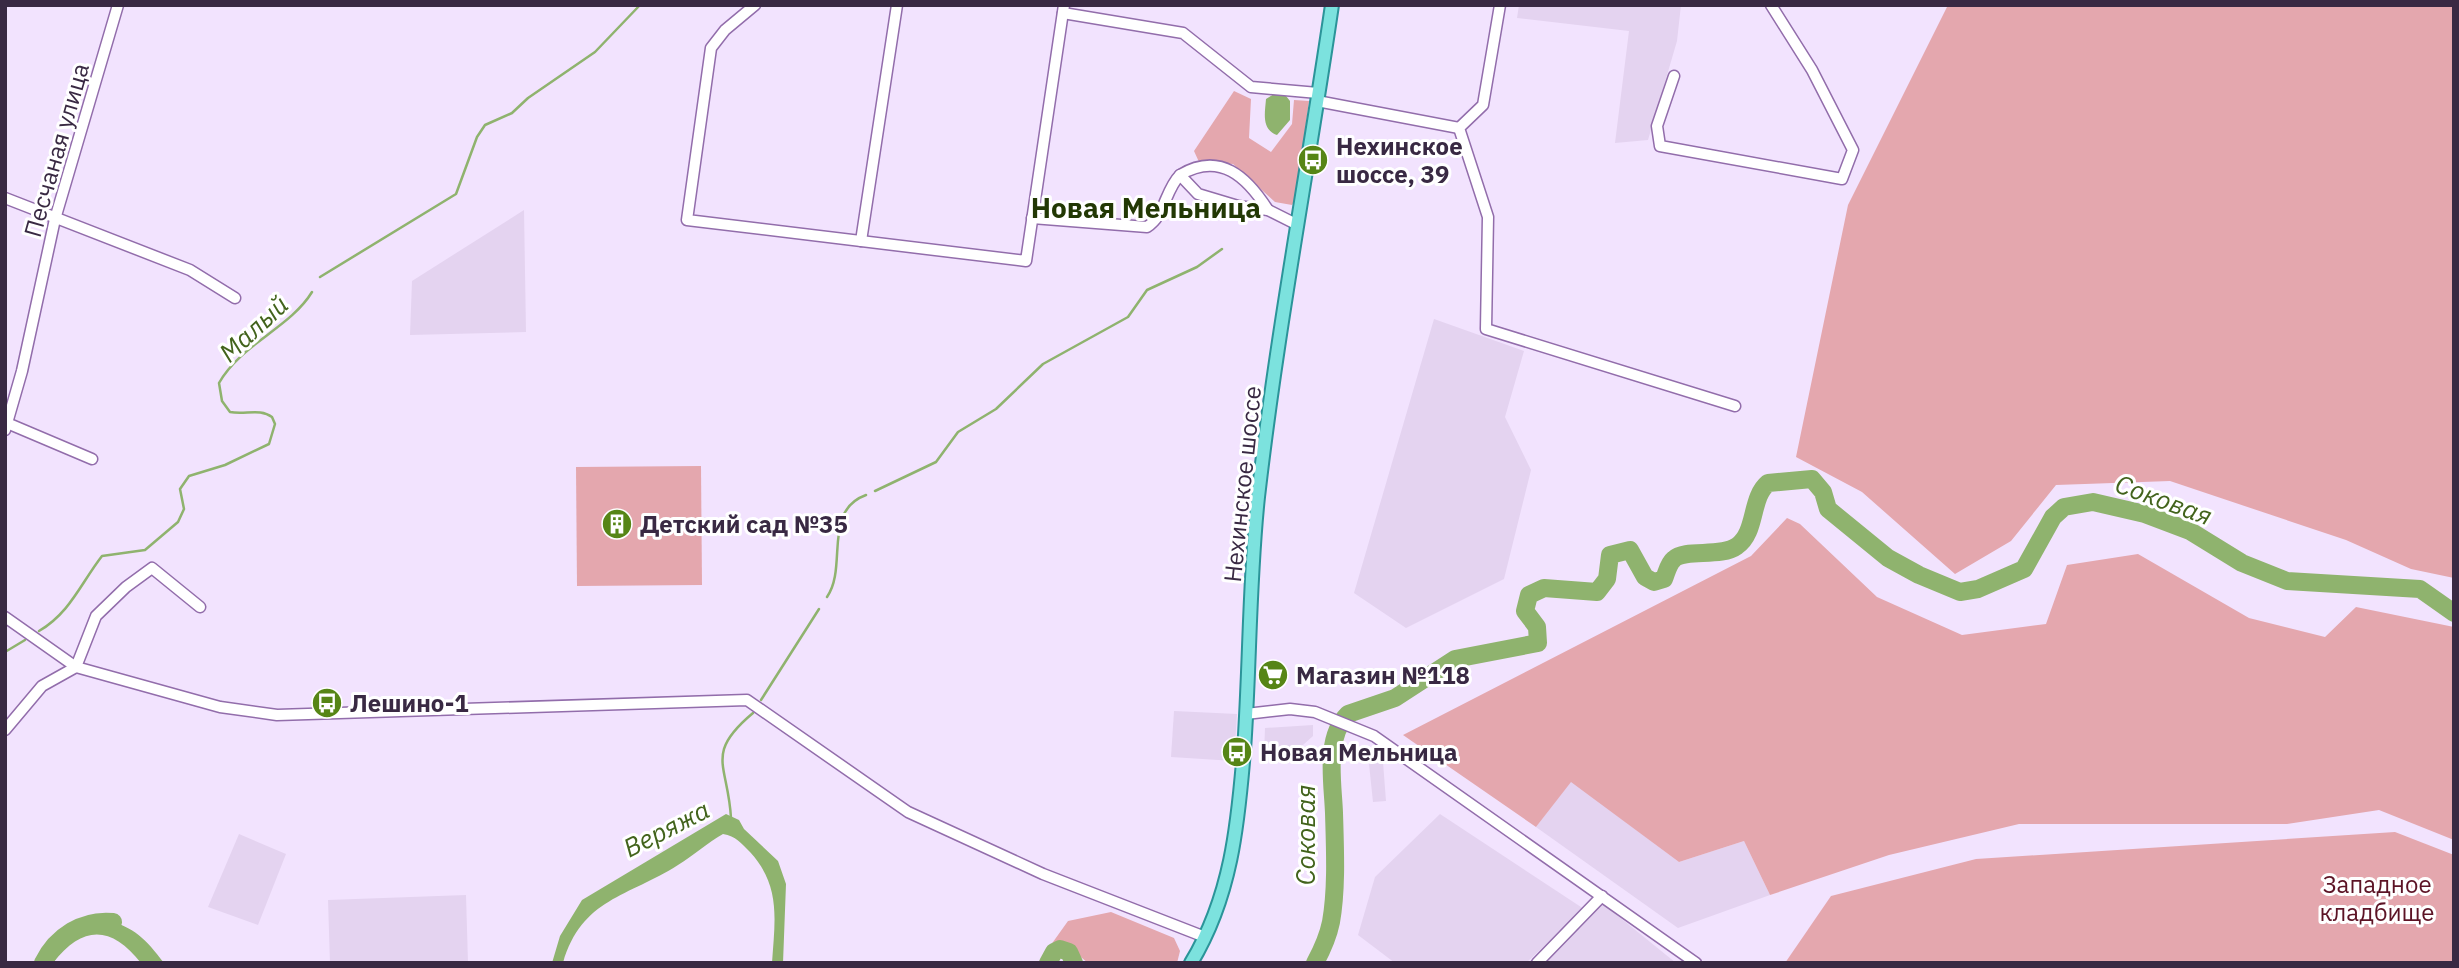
<svg xmlns="http://www.w3.org/2000/svg" width="2459" height="968" font-family="'IBM Plex Sans',sans-serif">
<style>
.built{fill:#e4d3f0}
.green{fill:#e4a7ae}
.water{fill:#8fb36e}
.lines{fill:none;stroke-linecap:round;stroke-linejoin:round}
.stream{stroke:#8fb36e;stroke-width:2.5}
.river{stroke:#8fb36e;stroke-width:18}
.minor-casing{stroke:#926dab;stroke-width:13}
.major-casing{stroke:#2b9499;stroke-width:16}
.minor{stroke:#fff;stroke-width:10}
.major{stroke:#7ce2de;stroke-width:12}
.labels{text-anchor:middle;dominant-baseline:central;stroke-width:6;stroke-linejoin:round;paint-order:stroke}
.poi-label{font-size:24px;font-weight:bold;fill:#392943;stroke:#fff;text-anchor:start}
.street-label{font-size:24px;fill:#392943;stroke:#fff}
.park-label{font-size:24px;fill:#5c1325;stroke:#fff}
.water-label{font-size:26px;font-style:italic;fill:#42631c;stroke:#fff}
.quarter-label{font-size:28px;font-weight:bold;fill:#223804;stroke:#fff}
</style>
<rect width="100%" height="100%" fill="#f2e3fe"/>
<g class="built">
<polygon points="1519,5 1681,5 1677,41 1648,140 1615,143 1629,31 1517,18"/>
<polygon points="524,210 526,332 410,335 412,281"/>
<polygon points="1434,319 1524,351 1505,417 1531,470 1504,579 1406,628 1354,593"/>
<polygon points="1174,711 1237,714 1234,761 1171,757"/>
<polygon points="1313,725 1313,736 1294,753 1264,756 1265,728"/>
<polygon points="1383,762 1386,801 1373,802 1369,764"/>
<polygon points="1571,781 1679,862 1744,841 1770,895 1678,928 1536,827"/>
<polygon points="1440,814 1584,909 1526,963 1395,963 1358,935 1375,877"/>
<polygon points="239,834 286,854 258,925 208,907"/>
<polygon points="466,895 468,963 330,963 328,900"/>
<polygon points="1602,903 1676,963 1543,963"/>
</g>
<g class="green">
<polygon points="1948,5 2454,5 2454,578 2411,569 2346,540 2170,481 2056,485 2011,541 1955,574 1862,492 1796,457 1848,205"/>
<polygon points="1234,91 1251,99 1249,138 1271,152 1292,124 1294,100 1309,101 1296,198 1292,205 1275,202 1233,164 1199,162 1194,151"/>
<polygon points="701,466 702,585 577,586 576,467"/>
<polygon points="1787,518 1800,524 1877,597 1962,635 2046,624 2067,565 2138,554 2249,618 2325,637 2356,607 2454,627 2454,840 2379,810 2287,824 2019,824 1889,855 1770,895 1744,841 1679,862 1571,782 1536,827 1403,735 1751,556"/>
<polygon points="2395,832 2454,855 2454,963 1785,963 1831,896 1976,859"/>
<polygon points="1111,912 1174,938 1180,951 1177,963 1088,963 1070,948 1052,963 1038,963 1068,921"/>
</g>
<g class="water">
<path d="M1274,94l12,2 4,5v19l-13,15c-16,-6 -12,-22 -11,-36z"/>
<path d="M726,814l13,6 5,9 34,32 8,23 -3,79h-11c3,-44 9,-77 -22,-111 -9,-9 -14,-16 -27,-18 -16,9 -29,21 -45,31 -50,32 -96,33 -115,98h-11l8,-27 22,-36z"/>
<path d="M105,919c30,9 40,19 59,44h-23c-29,-37 -58,-39 -88,0h-13c15,-27 37,-36 65,-44z"/>
</g>
<g class="lines">
<g class="stream">
<polyline points="320,277 456,194 477,137 485,125 512,113 528,98 595,52 640,5"/>
<polyline points="875,491 936,462 958,432 996,409 1043,364 1128,317 1147,290 1197,267 1222,249"/>
<path d="M827,597c21,-30 -5,-86 39,-102"/>
<path d="M39,631c31,-18 42,-48 63,-75l43,-6 33,-28 6,-13 -4,-20 9,-13 36,-11 44,-21 6,-20 -3,-7c-12,-9 -27,-2 -42,-5l-8,-11 -3,-18c22,-39 71,-55 93,-91"/>
<polyline points="5,652 25,640"/>
<polyline points="761,700 819,609"/>
<path d="M731,818c-3,-54 -27,-64 22,-105"/>
</g>
<g class="river">
<path d="M43,963c13,-27 40,-44 70,-41"/>
<polyline points="1048,963 1054,952 1060,949 1069,952 1074,963"/>
<path d="M1315,963c7,-13 13,-26 16,-41 6,-34 4,-74 3,-109 -1,-30 -10,-75 14,-99l47,-16 60,-39 83,-16 -1,-16 -12,-16 4,-16 15,-7 53,4 10,-13 3,-24 20,-5 15,27 9,5 10,-3c3,-7 4,-15 10,-20 11,-11 47,-1 63,-13 20,-14 13,-48 31,-63l44,-4 11,13 5,17 60,49 31,17 41,17 18,-3 46,-20 29,-52 11,-10 29,-5 52,12 45,17 52,32 45,18 133,8 34,24"/>
</g>
<g class="minor-casing">
<g id="minor">
<polyline points="755,5 725,30 711,48 687,220 1026,261 1064,5"/>
<polyline points="1500,5 1483,105 1459,128 1488,217 1486,329 1735,406"/>
<polyline points="1063,13 1183,33 1251,87 1318,93"/>
<polyline points="1674,76 1657,126 1660,146 1842,179 1853,150 1812,70 1771,5"/>
<polyline points="1317,101 1459,128"/>
<path d="M1180,175c40,-24 67,2 88,35"/>
<polyline points="5,198 190,270 235,298"/>
<path d="M1032,218l115,9c18,-11 18,-37 33,-52l18,19 40,12 30,4 30,15"/>
<polyline points="861,241 897,5"/>
<polyline points="7,423 92,459"/>
<polyline points="5,430 22,371 55,219 118,5"/>
<polyline points="5,617 76,667 220,707 277,715 747,700 908,812 1043,874 1205,937"/>
<polyline points="1246,714 1290,709 1315,712 1374,736 1696,963"/>
<polyline points="5,730 42,686 76,667 96,616 126,587 152,568 200,607"/>
<polyline points="1537,963 1602,896"/>
</g>
</g>
<g class="major-casing">
<path id="major" d="M1191,963c40,-66 47,-138 53,-213 6,-84 5,-169 14,-253 19,-165 50,-328 74,-492"/>
</g>
<use href="#minor" class="minor"/>
<use href="#major" class="major"/>
</g>
<defs>
<g id="bus-disc" transform="scale(1.575)"><circle r="9.5" fill="#568516" stroke="#fff"/><path d="M-5-6H5V4H4V6H2V4H-2V6H-4V4H-5ZM-3.5-4V0h7V-4ZM-3.5 1.2v1.5H-2V1.2ZM2 1.2v1.5H3.5V1.2Z" fill="#fff"/></g>
<g id="building-disc" transform="scale(1.575)"><circle r="9.5" fill="#568516" stroke="#fff"/><path d="M-4-6H4V6H1V3H-1V6H-4ZM-2.5-4.3h1.7v1.8h-1.7ZM.8-4.3h1.7v1.8H.8ZM-2.5-1h1.7V.8h-1.7ZM.8-1h1.7V.8H.8Z" fill="#fff"/></g>
<g id="supermarket-disc" transform="scale(1.575)"><circle r="9.5" fill="#568516" stroke="#fff"/><path d="M-6-5.5h2.5l.6 2H6L4.5 2H-2.5L-4.4-4H-6ZM-1.5 3.2a1.3 1.3 0 1 0 .1 0ZM3 3.2a1.3 1.3 0 1 0 .1 0Z" fill="#fff"/></g>
</defs>
<g fill-rule="evenodd">
<use href="#bus-disc" x="1313" y="160"/>
<use href="#building-disc" x="617" y="524"/>
<use href="#supermarket-disc" x="1273" y="675"/>
<use href="#bus-disc" x="327" y="703"/>
<use href="#bus-disc" x="1237" y="752"/>
</g>
<g class="labels">
<g class="poi-label">
<text x="1336" y="146">Нехинское<tspan x="1336" dy="28">шоссе, 39</tspan></text>
<text x="640" y="524">Детский сад №35</text>
<text x="1296" y="675">Магазин №118</text>
<text x="350" y="703">Лешино-1</text>
<text x="1260" y="752">Новая Мельница</text>
</g>
<g class="street-label">
<text transform="translate(56 150) rotate(-74)">Песчаная улица</text>
<text transform="translate(1242 484) rotate(-84)">Нехинское шоссе</text>
</g>
<g class="park-label">
<text x="2377" y="884">Западное<tspan x="2377" dy="28">кладбище</tspan></text>
</g>
<g class="water-label">
<text transform="translate(253 328) rotate(-43)">Малый</text>
<text transform="translate(2164 499) rotate(20)">Соковая</text>
<text transform="translate(666 828) rotate(-27)">Веряжа</text>
<text transform="translate(1305 835) rotate(-90)">Соковая</text>
</g>
<g class="quarter-label">
<text x="1146" y="207">Новая Мельница</text>
</g>
</g>
<rect width="2459" height="968" fill="none" stroke="#392943" stroke-width="14"/>
</svg>
